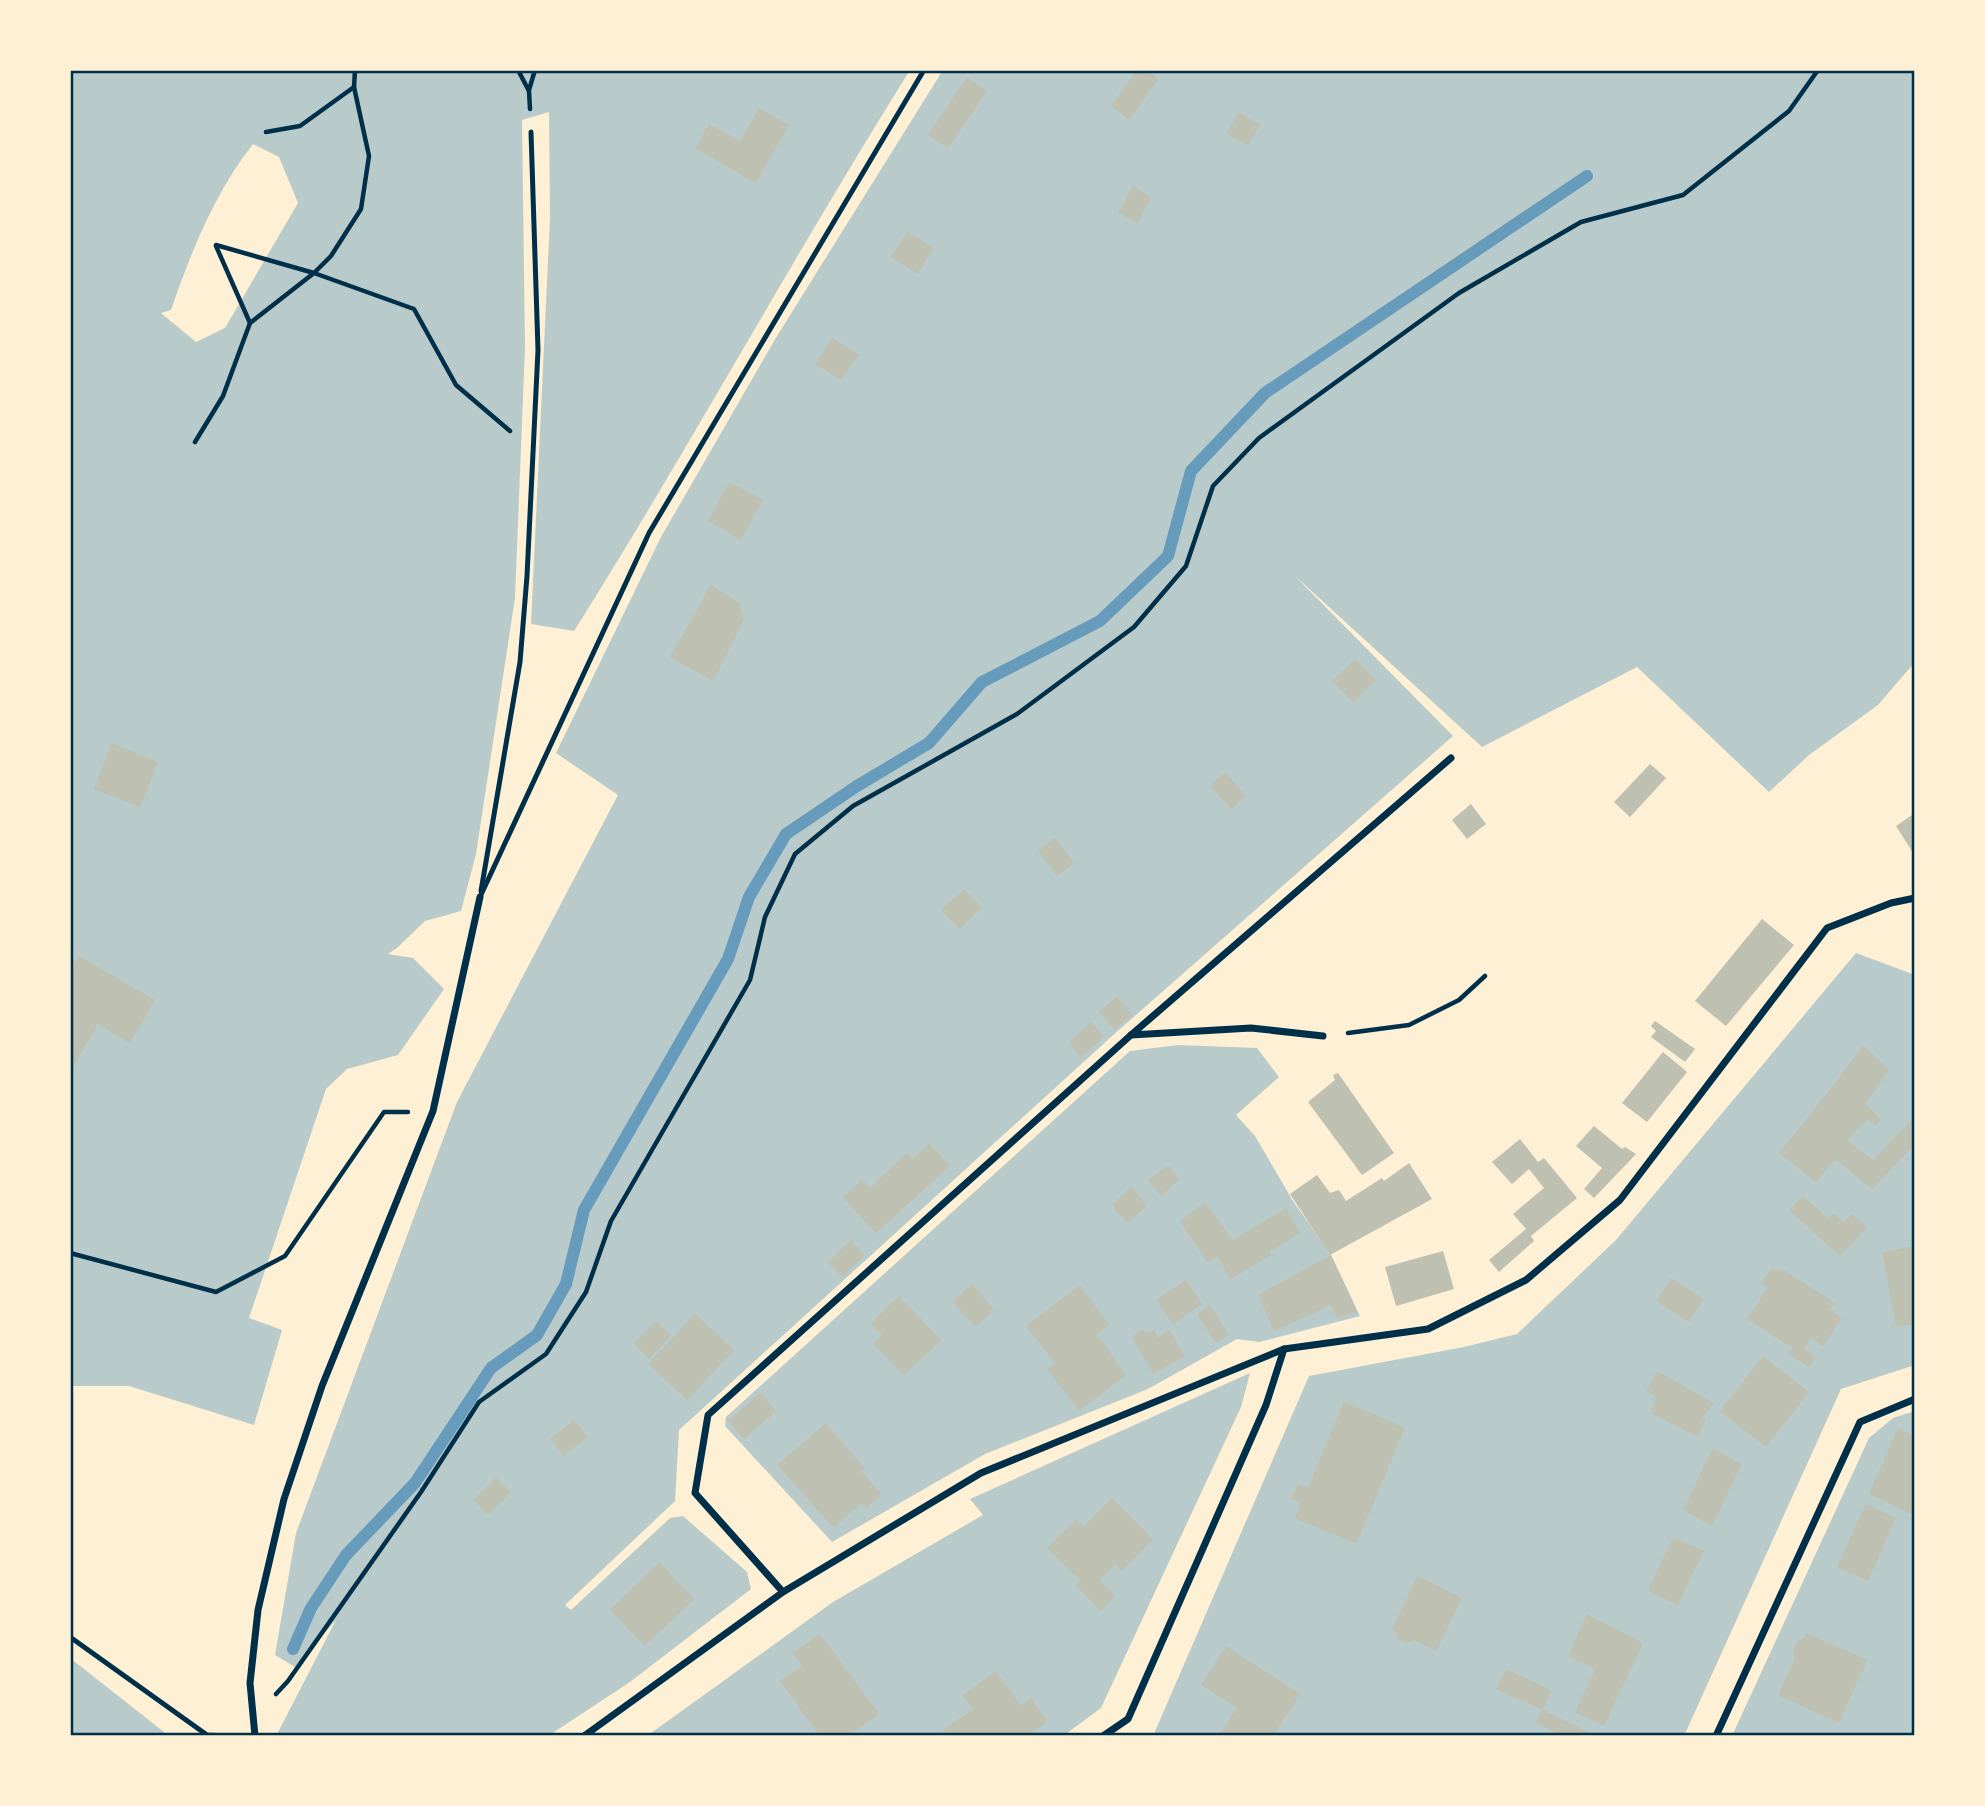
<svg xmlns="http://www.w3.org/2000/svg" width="1985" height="1806" font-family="Commissioner,sans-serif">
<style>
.green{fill:#b9caca;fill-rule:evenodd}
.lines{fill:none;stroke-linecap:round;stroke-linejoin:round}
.stream{stroke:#669bbc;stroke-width:12}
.building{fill:#bec0b2}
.path{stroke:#003049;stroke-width:4.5}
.service{stroke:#003049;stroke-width:5}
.minor{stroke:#003049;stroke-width:7}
.neatline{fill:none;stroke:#003049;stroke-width:2.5}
</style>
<rect width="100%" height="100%" fill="#fdf0d5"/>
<g class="green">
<path d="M70,70h840c-116,185 -220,377 -336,561l-43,-7 19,-406 -1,-106 -27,8 3,227 -10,251 -39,256 -15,57 -36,10 -28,27 -9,6 25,4 31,31 -46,66 -51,14 -21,20 -77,229 33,12 -28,95 -125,-39h-59zM253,144l26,13 19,46 -73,125 -29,14 -35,-29 10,-3c20,-58 44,-118 82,-166z"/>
<polygon points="943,70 1915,70 1915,662 1878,705 1809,755 1769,792 1637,667 1482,747 1294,575 1453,736 1111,1037 679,1430 675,1501 565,1605 571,1610 670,1518 683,1516 747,1572 751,1589 630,1682 548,1736 276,1736 336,1620 295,1667 275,1655 296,1533 457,1102 618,795 556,753 661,537 777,336"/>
<polygon points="1856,953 1915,975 1915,1365 1841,1389 1684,1736 1153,1736 1309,1376 1464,1347 1517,1334 1616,1240"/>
<polygon points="1178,1045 1257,1048 1279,1077 1236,1115 1255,1136 1293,1201 1331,1255 1360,1316 1259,1342 1237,1339 1148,1389 985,1454 832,1542 725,1426 726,1417 1130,1051"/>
<polygon points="1250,1373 1241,1407 1101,1708 1063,1736 647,1736 833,1602 983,1515 970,1499"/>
<polygon points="1915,1411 1915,1736 1732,1736 1869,1438 1893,1418"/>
<polygon points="70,1658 169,1736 70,1736"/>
</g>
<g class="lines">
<polyline class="stream" points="293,1649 311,1608 346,1555 415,1483 491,1368 537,1335 566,1284 584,1210 728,959 749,897 786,834 857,786 929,743 982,682 1100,621 1168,556 1191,471 1265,393 1587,176"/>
</g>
<g class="building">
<polygon points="1137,70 1146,70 1158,79 1129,120 1111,106"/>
<polygon points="967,77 987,91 948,148 928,135"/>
<polygon points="759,108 789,125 756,183 695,148 709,124 740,141"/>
<polygon points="1239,112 1260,125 1248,145 1226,133"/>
<polygon points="1133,186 1151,197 1137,223 1118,212"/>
<polygon points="907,232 933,248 918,274 891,257"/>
<polygon points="832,338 859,354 841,380 815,364"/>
<polygon points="729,482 763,500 741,540 708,521"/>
<polygon points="711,585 739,603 744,619 713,681 670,657"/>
<polygon points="1355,659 1375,680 1353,702 1332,681"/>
<polygon points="112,743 158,762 140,807 94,789"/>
<polygon points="1650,764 1666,778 1630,817 1614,802"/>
<polygon points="1225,772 1246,796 1231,809 1210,786"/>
<polygon points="1471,804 1486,824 1467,839 1452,820"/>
<polygon points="1915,813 1915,856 1896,826"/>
<polygon points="1055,838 1074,863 1057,876 1038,850"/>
<polygon points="964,889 982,908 959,929 941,910"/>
<polygon points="1762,919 1794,945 1726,1026 1695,1001"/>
<polygon points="79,956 155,1000 130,1043 98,1024 70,1072 70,971"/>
<polygon points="1117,997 1132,1015 1114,1030 1099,1012"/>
<polygon points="1655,1021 1695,1049 1685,1062 1651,1037 1656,1031 1651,1026"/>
<polygon points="1091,1022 1104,1037 1081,1057 1069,1042"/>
<polygon points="1863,1045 1889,1070 1865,1104 1881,1119 1875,1125 1868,1119 1847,1140 1873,1160 1915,1116 1915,1144 1872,1189 1835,1159 1816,1182 1779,1153 1833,1086"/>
<polygon points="1663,1052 1687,1072 1647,1122 1622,1103"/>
<polygon points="1338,1073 1394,1153 1362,1175 1308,1102 1335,1080 1333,1075"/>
<polygon points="1594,1126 1622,1149 1625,1147 1636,1154 1594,1198 1584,1189 1602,1168 1576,1146"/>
<polygon points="1520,1139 1538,1162 1544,1158 1577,1198 1531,1236 1534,1241 1499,1272 1489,1260 1526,1229 1513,1214 1544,1188 1529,1169 1512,1184 1492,1162"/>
<polygon points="929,1143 950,1166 876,1233 843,1198 862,1180 870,1188 907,1153 913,1159"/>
<polygon points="1409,1163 1432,1199 1330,1255 1290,1194 1317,1175 1330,1193 1339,1190 1346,1201 1382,1178 1384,1181"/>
<polygon points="1168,1165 1180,1179 1161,1196 1148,1181"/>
<polygon points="1131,1187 1147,1206 1127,1223 1112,1205"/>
<polygon points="1803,1196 1829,1219 1834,1213 1843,1222 1852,1214 1867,1228 1840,1256 1789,1210"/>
<polygon points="1205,1202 1233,1240 1286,1208 1300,1233 1269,1252 1271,1255 1231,1279 1217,1256 1207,1262 1180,1221"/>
<polygon points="851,1240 865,1255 843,1277 828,1262"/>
<polygon points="1915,1246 1915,1324 1896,1327 1882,1252"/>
<polygon points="1443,1251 1454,1289 1396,1306 1385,1267"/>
<polygon points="1331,1255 1357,1311 1337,1318 1331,1305 1274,1331 1258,1295"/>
<polygon points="1772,1268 1778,1272 1781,1268 1835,1303 1830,1310 1842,1318 1823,1346 1811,1338 1804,1349 1816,1357 1809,1367 1788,1354 1792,1348 1747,1319 1768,1288 1761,1284"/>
<polygon points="1671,1278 1704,1299 1689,1322 1656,1301"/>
<polygon points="1186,1280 1202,1304 1173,1325 1156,1300"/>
<polygon points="972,1284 994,1310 975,1327 953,1302"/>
<polygon points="1080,1285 1109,1325 1097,1334 1126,1375 1079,1411 1047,1369 1055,1363 1026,1326"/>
<polygon points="899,1296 941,1340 904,1375 874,1344 882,1335 871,1323"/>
<polygon points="1210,1305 1229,1335 1216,1343 1197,1314"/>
<polygon points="695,1314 734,1350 687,1400 648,1364"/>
<polygon points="656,1321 671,1335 649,1359 634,1344"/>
<polygon points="1143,1329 1147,1334 1154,1330 1158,1338 1169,1330 1185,1356 1153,1374 1132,1337"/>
<polygon points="1763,1356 1809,1392 1766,1447 1720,1411"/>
<polygon points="1657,1371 1714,1403 1702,1418 1706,1420 1698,1437 1650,1413 1657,1397 1646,1391"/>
<polygon points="760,1393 776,1411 744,1439 728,1421"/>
<polygon points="1344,1401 1405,1428 1356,1544 1295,1518 1301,1503 1291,1499 1298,1484 1308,1488"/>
<polygon points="574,1420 588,1437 563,1456 550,1439"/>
<polygon points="826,1423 865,1469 862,1472 881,1494 866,1508 861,1503 834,1528 777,1465"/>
<polygon points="1898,1428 1915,1437 1915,1516 1869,1494"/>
<polygon points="1713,1448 1742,1464 1712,1526 1683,1510"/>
<polygon points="496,1478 511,1493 488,1515 473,1500"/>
<polygon points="1112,1498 1153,1539 1122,1571 1115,1564 1099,1581 1116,1596 1101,1611 1075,1585 1080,1580 1047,1548 1076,1520 1083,1527"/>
<polygon points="1866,1504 1896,1518 1868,1581 1837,1567"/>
<polygon points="1673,1537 1704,1551 1678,1605 1648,1591"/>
<polygon points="659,1562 694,1599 645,1646 610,1610"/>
<polygon points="1417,1576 1462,1598 1436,1651 1414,1640 1406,1643 1399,1640 1396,1632 1392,1629"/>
<polygon points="1587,1614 1643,1643 1604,1726 1575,1712 1595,1669 1568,1656"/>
<polygon points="1807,1633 1867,1660 1839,1723 1778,1695 1795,1658 1793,1651 1797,1641 1804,1638"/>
<polygon points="820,1634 879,1714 848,1736 820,1736 780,1681 802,1666 793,1653"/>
<polygon points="1226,1646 1300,1694 1273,1736 1218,1736 1237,1708 1201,1685"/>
<polygon points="1506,1669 1552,1691 1542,1710 1496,1689"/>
<polygon points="996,1671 1021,1706 1031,1698 1047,1722 1027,1736 948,1736 943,1729 973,1710 963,1695"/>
<polygon points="1542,1710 1597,1736 1562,1736 1535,1723"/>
</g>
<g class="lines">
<g class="path">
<polyline points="518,70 529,91 530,109"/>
<polyline points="529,90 535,70"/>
<polyline points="266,132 300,126 354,87"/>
<polyline points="216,245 314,273 414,309 456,385 510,431"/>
<polyline points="216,246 250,323"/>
<polyline points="195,442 223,396 250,323 314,273 331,256 361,209 369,156 354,87 355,70"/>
<polyline points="1348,1033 1409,1025 1459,1000 1485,976"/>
<polyline points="70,1253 216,1292 285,1256 384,1112 408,1112"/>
<polyline points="276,1694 288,1681 421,1492 479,1402 546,1354 586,1292 611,1221 750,980 765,917 795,854 853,806 1017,714 1134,627 1186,566 1213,486 1259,438 1459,293 1581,222 1683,195 1789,111 1818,70"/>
</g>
<g class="service">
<polyline points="481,891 520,662 527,576 538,350 531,132"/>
<polyline points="480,897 649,533 924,70"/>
<polyline points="70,1637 207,1735 226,1736"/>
</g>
<g class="minor">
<polyline points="1131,1035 1251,1028 1323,1036"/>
<polyline points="783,1592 695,1493 708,1415 1131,1035 1451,758"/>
<polyline points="255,1736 250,1683 258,1610 284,1499 322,1386 433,1111 480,897"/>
<polyline points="584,1736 783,1592 981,1473 1284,1349 1428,1329 1526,1280 1620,1200 1827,928 1891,903 1915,898"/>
<polyline points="1103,1736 1128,1719 1266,1405 1284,1349"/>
<polyline points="1716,1736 1860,1422 1915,1399"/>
</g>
</g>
<rect width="1985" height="1806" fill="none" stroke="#fdf0d5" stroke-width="144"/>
<rect x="72" y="72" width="1841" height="1662" class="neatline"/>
</svg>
